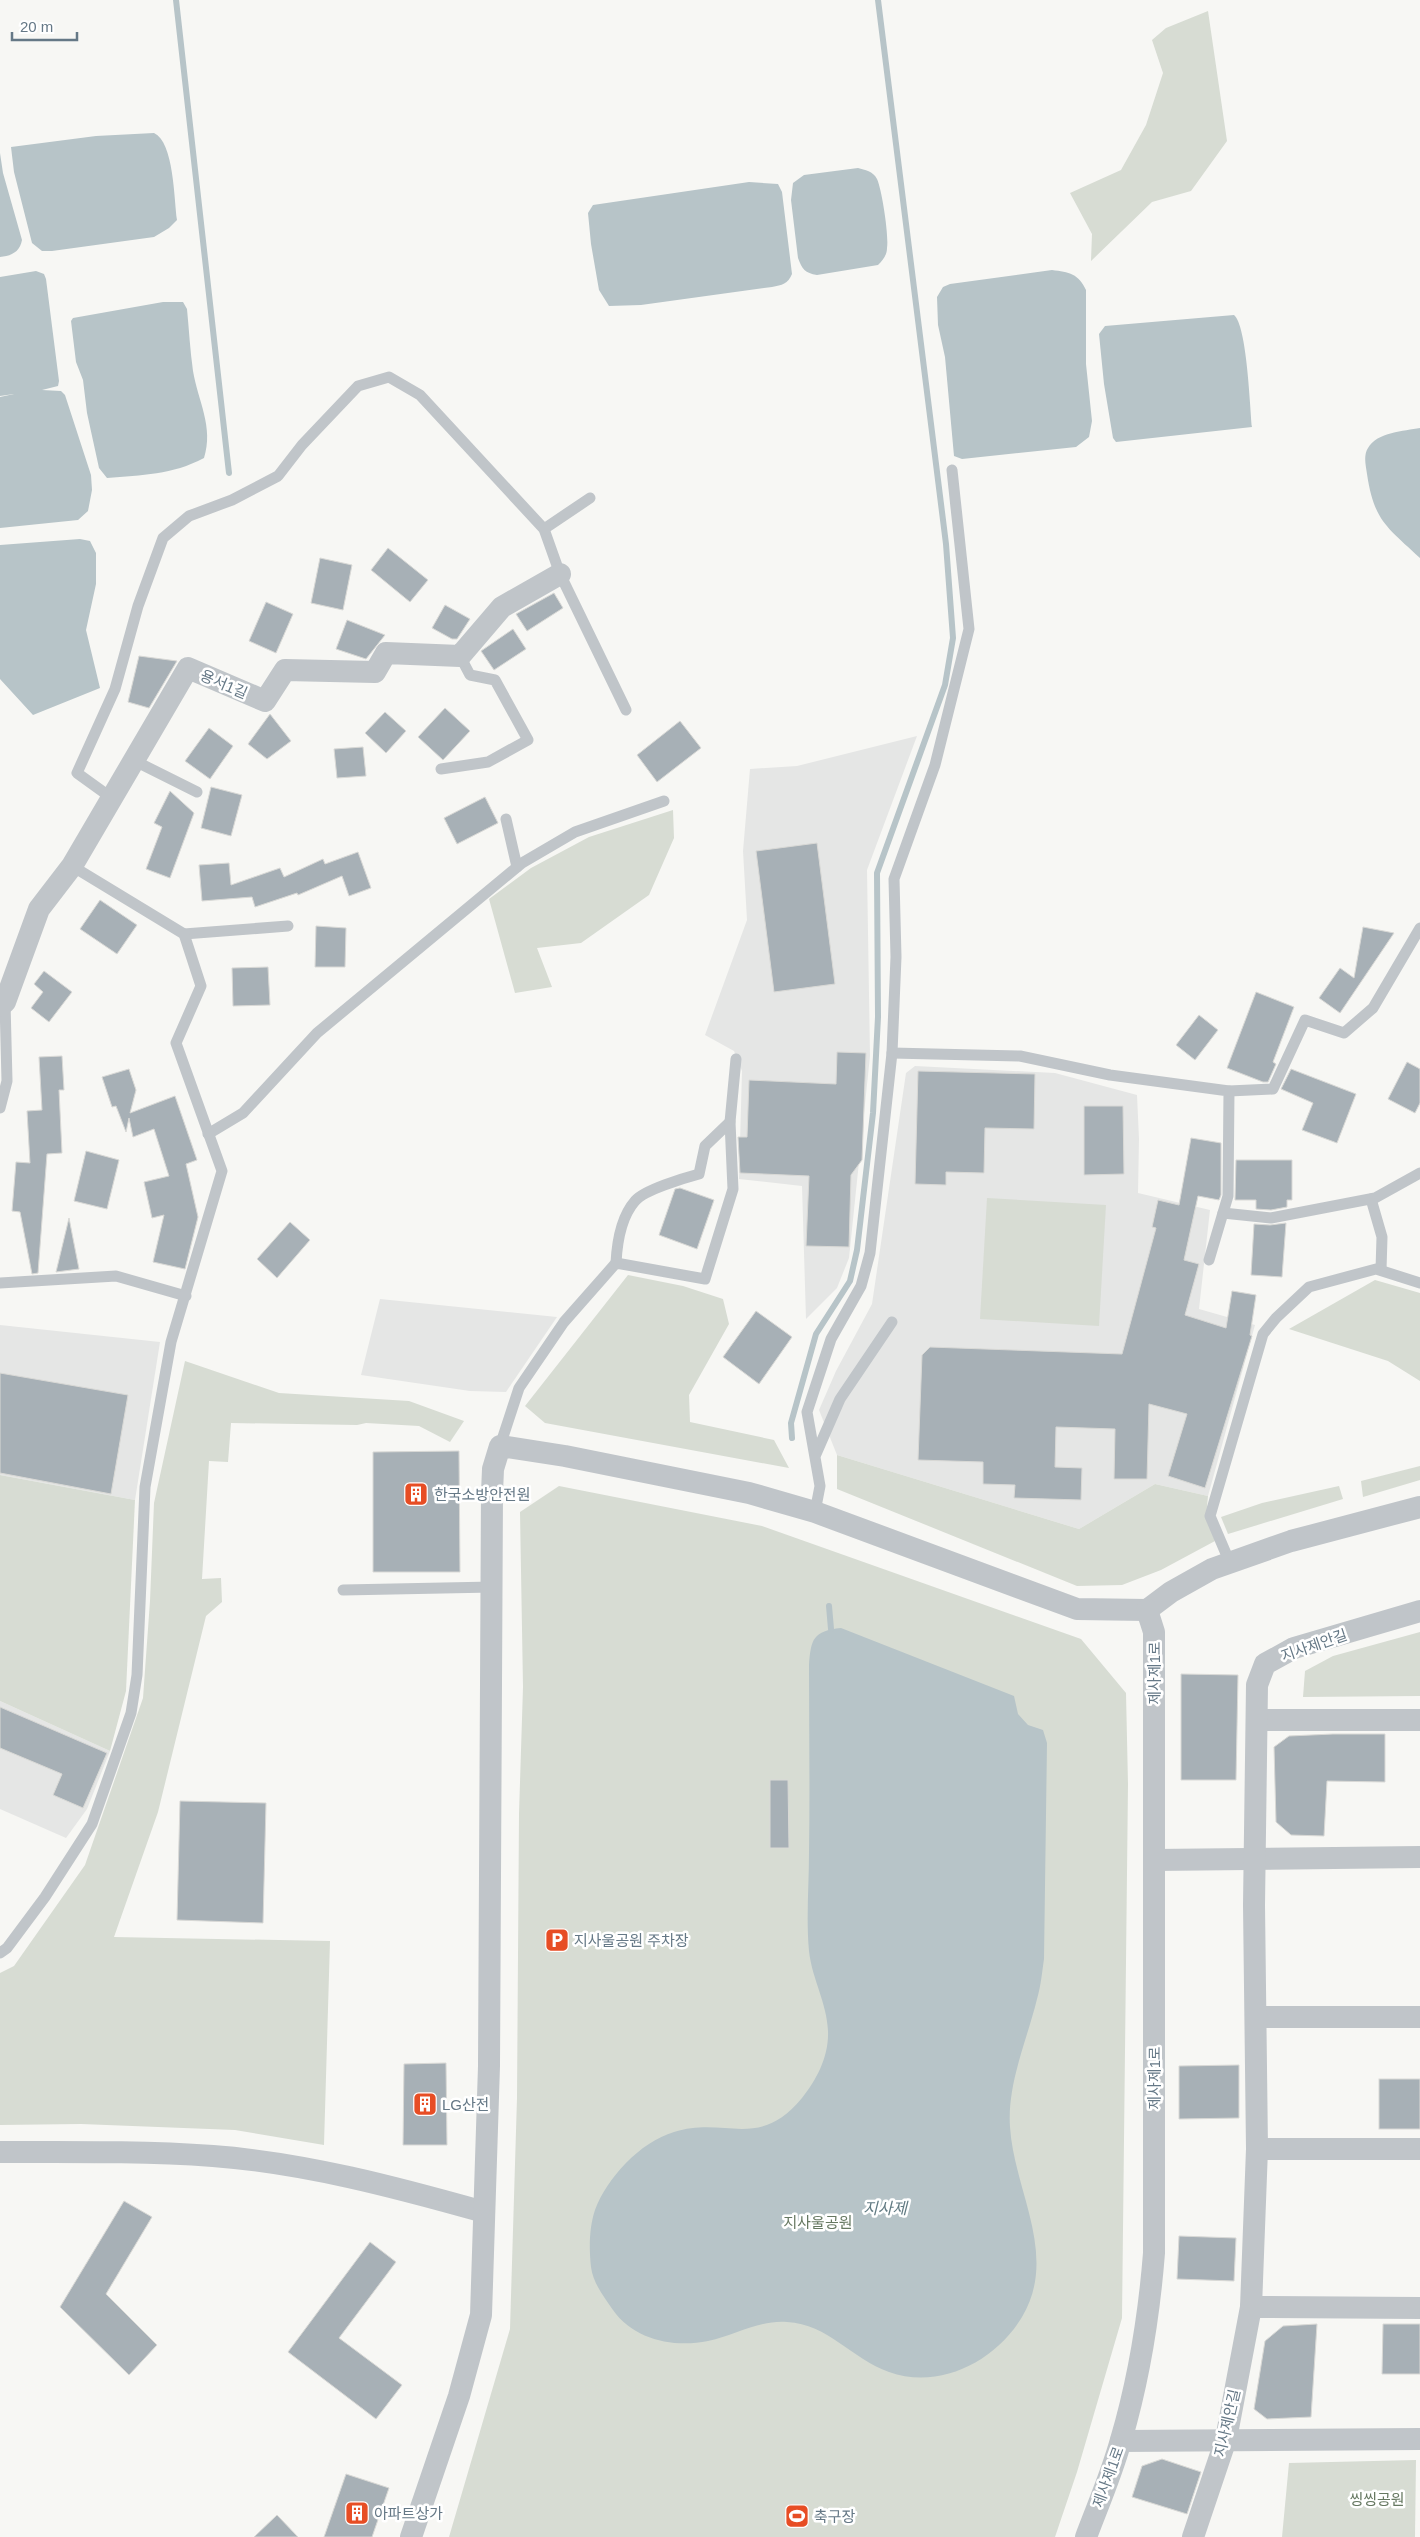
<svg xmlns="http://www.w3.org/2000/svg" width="1420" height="2537" font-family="Arial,'Noto Sans KR',sans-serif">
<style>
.built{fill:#e5e6e5}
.green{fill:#d7dcd3}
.water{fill:#b7c4c8}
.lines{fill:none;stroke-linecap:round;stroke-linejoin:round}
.stream{stroke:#b7c4c8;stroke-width:6}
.building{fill:#a7b0b6;stroke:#d9d9d6}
.service{stroke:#c0c5c9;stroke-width:11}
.minor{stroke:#c0c5c9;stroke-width:22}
.labels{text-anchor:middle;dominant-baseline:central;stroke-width:5;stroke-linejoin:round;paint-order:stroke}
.street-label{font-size:15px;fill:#657886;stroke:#fff}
.poi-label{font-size:15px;fill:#657886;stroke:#fff;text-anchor:start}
.park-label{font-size:15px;fill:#667861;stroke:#fff}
.water-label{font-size:16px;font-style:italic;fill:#617a82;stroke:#fff}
</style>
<rect width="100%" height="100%" fill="#f7f7f4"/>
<g class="built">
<polygon points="917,736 867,870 870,1056 849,1258 837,1288 806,1319 802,1186 739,1179 742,1071 734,1051 705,1035 747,920 743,851 750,769 797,766"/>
<polygon points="915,1066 1055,1073 1137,1095 1139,1139 1138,1193 1210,1210 1199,1309 1255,1325 1208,1496 1155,1484 1079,1529 837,1455 819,1410 836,1371 872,1304 906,1073"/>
<polygon points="380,1299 557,1317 506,1392 470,1391 361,1375"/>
<polygon points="0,1325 160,1342 135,1500 0,1475"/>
<polygon points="0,1701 110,1751 87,1809 66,1838 0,1809"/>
</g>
<g class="green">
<polygon points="1208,11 1227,141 1191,191 1152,202 1091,261 1092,234 1070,193 1121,170 1146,125 1163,73 1152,40 1166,28"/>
<polygon points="673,810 674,838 649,895 581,943 537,948 552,987 515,993 489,899 531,868 589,837"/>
<polygon points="987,1198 1106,1205 1099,1326 980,1319"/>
<polygon points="628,1275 683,1286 723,1299 729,1324 689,1395 690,1422 774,1440 789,1468 545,1423 525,1406"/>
<polygon points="1375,1280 1420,1293 1420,1381 1388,1361 1289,1329"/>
<polygon points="185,1361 279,1393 409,1401 464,1421 450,1442 419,1426 366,1423 357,1425 231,1423 228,1462 209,1461 202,1579 221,1578 222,1602 206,1616 158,1812 114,1937 330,1941 324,2145 235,2130 81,2124 0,2125 0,1973 14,1966 85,1865 143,1698 150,1601 154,1503"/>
<polygon points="837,1455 1079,1529 1155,1484 1208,1496 1206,1517 1215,1541 1161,1570 1122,1585 1077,1586 837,1489"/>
<polygon points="1420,1466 1420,1480 1363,1497 1361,1481"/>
<polygon points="0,1475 135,1500 126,1691 110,1751 0,1701"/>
<polygon points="559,1486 762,1526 1081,1639 1126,1693 1128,1784 1122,2318 1077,2472 1055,2537 449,2537 510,2329 517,2098 519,1814 523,1687 520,1512"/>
<polygon points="1339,1486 1343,1499 1228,1534 1221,1517 1262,1503"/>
<polygon points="1420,1632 1420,1696 1303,1697 1305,1671 1333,1656"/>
<polygon points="1416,2460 1415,2537 1282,2537 1289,2463"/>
</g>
<g class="water">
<path d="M154,133c20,9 20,66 23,87l-8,8 -15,9 -102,14h-10l-10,-8 -18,-71 -3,-25 85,-11z"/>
<path d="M0,153l3,20 19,67c-2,12 -11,16 -22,17z"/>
<path d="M858,168c7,2 15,3 19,11 5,11 12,57 10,69 0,7 -4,12 -9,17l-61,10c-12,-2 -15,-6 -19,-17l-7,-58 2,-17 11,-8z"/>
<path d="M749,182l29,2 4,8 10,82c-4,10 -10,11 -20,13l-131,18 -32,1 -10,-16 -8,-46 -3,-31 5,-8z"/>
<path d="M1052,270c17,2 27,4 34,20v74l6,57 -3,16 -13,10 -114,12 -8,-3 -9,-99 -7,-32 -1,-28 6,-10 7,-3z"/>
<polygon points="36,271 44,274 46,279 59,381 58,386 42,390 61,391 65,395 91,475 92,490 88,511 78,520 0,528 0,397 14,394 0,396 0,277"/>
<path d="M163,302h20l4,7c2,20 3,41 6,62 5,30 21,56 11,87 -32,17 -62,17 -97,20l-8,-10 -12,-55 -4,-33 -7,-18 -5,-41 2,-3z"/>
<path d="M1234,315c13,11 16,91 18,112l-136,15 -3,-4 -9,-54 -5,-50 6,-8z"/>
<path d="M1420,428v130c-33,-31 -46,-37 -53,-84 -1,-8 -4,-18 1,-26 9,-16 36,-17 52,-20z"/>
<polygon points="80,539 90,541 96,553 96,584 86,630 100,688 33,715 0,679 0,545"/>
<path d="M841,1628l173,68 4,18 10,11 15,5 4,13 -3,216c-2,13 -3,27 -7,40 -10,41 -30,85 -27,128 4,64 49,128 12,190 -27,45 -83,73 -133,55 -37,-13 -61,-48 -102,-50 -29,-2 -51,13 -79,19 -34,7 -74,-1 -95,-31 -9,-13 -20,-27 -22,-43 -2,-18 -2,-39 4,-57 12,-32 45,-68 79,-78 52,-16 84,19 128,-34 15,-19 27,-42 26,-67 -1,-28 -16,-52 -19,-80 -3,-32 0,-66 0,-98 1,-63 0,-125 0,-188 2,-26 4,-34 32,-37z"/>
</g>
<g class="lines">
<g class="stream">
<polyline points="176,0 229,473"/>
<polyline points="792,1438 791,1423 816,1334 850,1281 857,1250 873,1113 878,1017 877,873 945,685 953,638 946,544 878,0"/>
<polyline points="829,1606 831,1629"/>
</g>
</g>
<g class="building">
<polygon points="388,548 428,580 410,602 371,570"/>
<polygon points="320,558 352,565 343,610 311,603"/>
<polygon points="554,593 563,608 527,631 516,614"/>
<polygon points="266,602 293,614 276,653 249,641"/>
<polygon points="445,605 470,619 457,639 452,639 432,628"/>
<polygon points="347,620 385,635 366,659 336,649"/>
<polygon points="513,629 526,649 494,670 481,651"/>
<polygon points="139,656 177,661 149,708 128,702"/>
<polygon points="445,708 470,731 443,760 418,737"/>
<polygon points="385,712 406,731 386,753 365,733"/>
<polygon points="270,714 291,741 267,759 248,744"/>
<polygon points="680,721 701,748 657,782 637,755"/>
<polygon points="209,728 233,746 210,779 185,761"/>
<polygon points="363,747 366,776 337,778 334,749"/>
<polygon points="211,787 242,795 231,836 201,828"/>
<polygon points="170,791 194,813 170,878 146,869 162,827 154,823"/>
<polygon points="485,797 498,823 457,844 444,818"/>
<polygon points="817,843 835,984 774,992 756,851"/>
<polygon points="358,852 371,888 349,896 342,876 298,895 297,893 255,907 252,897 202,901 199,865 229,863 231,885 280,868 284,877 323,859 325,864"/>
<polygon points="100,900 137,925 117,954 80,929"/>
<polygon points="316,926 346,928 345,967 315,967"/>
<polygon points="1363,927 1394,933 1340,1013 1319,998 1340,968 1354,978"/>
<polygon points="268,967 270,1005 233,1006 232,968"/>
<polygon points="44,971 72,992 49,1022 31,1008 43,992 34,984"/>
<polygon points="1256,992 1294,1007 1273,1062 1276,1064 1268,1082 1263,1082 1227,1068"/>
<polygon points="1199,1015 1218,1030 1195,1060 1176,1045"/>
<polygon points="837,1052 866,1053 862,1160 851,1175 849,1247 806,1246 809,1176 740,1173 738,1137 747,1137 749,1080 836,1084"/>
<polygon points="62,1056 64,1090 59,1090 62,1153 47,1154 38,1273 32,1274 20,1212 12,1211 16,1162 30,1163 27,1111 42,1110 39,1057"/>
<polygon points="1407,1062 1420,1069 1420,1103 1415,1113 1388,1099"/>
<polygon points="129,1069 136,1090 130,1113 175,1096 197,1160 186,1164 198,1217 185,1269 153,1262 164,1215 152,1218 144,1182 169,1176 154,1129 133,1137 129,1118 126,1132 116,1106 112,1107 102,1077"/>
<polygon points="1291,1069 1356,1094 1337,1143 1302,1130 1313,1103 1281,1089"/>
<polygon points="918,1071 1035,1074 1034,1129 985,1128 984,1173 946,1172 946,1185 915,1184"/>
<polygon points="1084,1106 1123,1106 1124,1174 1084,1175"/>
<polygon points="1191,1138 1221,1143 1221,1195 1219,1200 1198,1196 1184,1260 1199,1264 1185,1315 1226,1328 1232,1291 1256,1295 1250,1335 1252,1336 1205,1488 1168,1476 1187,1414 1149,1404 1147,1479 1114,1479 1115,1429 1056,1427 1055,1467 1082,1468 1081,1500 1014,1498 1015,1485 983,1484 983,1462 918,1460 922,1355 930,1347 1122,1354 1156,1228 1152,1227 1158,1200 1179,1205"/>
<polygon points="86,1151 119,1160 107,1209 74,1201"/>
<polygon points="1236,1160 1292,1160 1292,1200 1287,1200 1287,1207 1271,1210 1256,1209 1256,1200 1235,1200"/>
<polygon points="680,1188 714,1200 697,1249 659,1235 675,1189"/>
<polygon points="69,1218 79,1269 56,1272"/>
<polygon points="290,1222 310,1240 277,1278 257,1259"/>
<polygon points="1286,1223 1282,1277 1251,1275 1254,1224 1270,1225"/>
<polygon points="756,1311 792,1337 759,1384 723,1357"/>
<polygon points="0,1373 128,1395 111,1494 0,1473"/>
<polygon points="459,1451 460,1572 373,1572 373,1452"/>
<polygon points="1181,1674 1238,1675 1236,1780 1181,1780"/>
<polygon points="0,1707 107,1753 83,1808 53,1795 62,1774 0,1748"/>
<polygon points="1333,1734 1385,1734 1385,1782 1327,1781 1324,1836 1291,1835 1276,1822 1274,1747 1289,1736"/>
<polygon points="770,1780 788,1780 789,1848 770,1848"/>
<polygon points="180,1801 266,1803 263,1923 177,1920"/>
<polygon points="446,2063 447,2145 403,2145 404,2064"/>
<polygon points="1239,2065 1239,2118 1179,2119 1179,2066"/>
<rect x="1379" y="2079" width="41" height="50"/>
<polygon points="124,2201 152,2217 106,2294 157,2345 129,2375 60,2307"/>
<polygon points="1179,2236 1236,2238 1234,2281 1177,2279"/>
<polygon points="370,2242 396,2262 339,2338 402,2385 376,2419 288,2352"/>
<polygon points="1317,2324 1311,2417 1267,2419 1254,2409 1265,2341 1283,2326"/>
<polygon points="1383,2324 1420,2324 1420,2374 1382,2374"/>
<polygon points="1162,2459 1201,2472 1187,2514 1132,2497 1142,2466"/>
<polygon points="346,2474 389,2488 372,2537 324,2537"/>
<polygon points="277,2515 298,2537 254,2537"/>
</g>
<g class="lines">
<g class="service">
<polyline points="544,529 590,498"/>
<polyline points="135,761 197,792"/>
<polyline points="441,769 488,762 528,740 495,680 470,675 460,656"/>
<polyline points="113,799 77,773 115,689 138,606 163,538 189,516 232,500 278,476 302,445 358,386 389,377 420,395 544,529 560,574 626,710"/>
<polyline points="506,819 517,867"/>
<polyline points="184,934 288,926"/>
<polyline points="892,1053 1020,1056 1110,1075 1229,1091 1228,1196 1209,1260"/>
<polyline points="1229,1091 1273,1089 1305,1020 1344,1033 1373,1008 1420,928"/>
<polyline points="0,1108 7,1081 5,1002"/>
<polyline points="208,1134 243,1113 317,1033 522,863 575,832 664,801"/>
<polyline points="1371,1199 1382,1237 1381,1270"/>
<polyline points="1223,1213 1271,1218 1375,1198 1420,1173"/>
<path d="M616,1263c1,-20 5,-46 19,-62 9,-11 49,-23 64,-27l6,-28 25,-24"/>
<polyline points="0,1283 116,1276 186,1296"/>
<polyline points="500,1446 519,1388 564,1322 616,1263 705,1279 733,1189 730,1122 736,1059"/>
<polyline points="816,1454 840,1399 892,1322"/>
<polyline points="815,1512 820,1486 807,1412 831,1339 861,1286 870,1253 892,1053 896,957 894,879 935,765 969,629 952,470"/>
<polyline points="1230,1563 1210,1516 1263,1334 1276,1318 1309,1287 1376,1269 1420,1283"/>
<polyline points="343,1590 493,1587"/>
<polyline points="0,1953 7,1948 45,1897 92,1824 131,1713 137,1675 145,1487 171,1342 222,1171 176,1043 201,986 184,934 72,866"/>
</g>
<g class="minor">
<polyline points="0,1006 5,1002 39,909 72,866 188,668 265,701 285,670 375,672 386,653 460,656 502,607 560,574"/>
<polyline points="1257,1720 1420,1720"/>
<polyline points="1154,1860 1420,1857"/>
<polyline points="1256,2017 1420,2017"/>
<polyline points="1257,2149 1420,2149"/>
<path d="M0,2152c71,0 142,-1 213,4 92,7 182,31 271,56"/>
<polyline points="1251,2307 1420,2308"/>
<polyline points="1121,2441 1420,2439"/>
<polyline points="411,2537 459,2396 481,2315 489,2066 492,1493 493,1469 500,1446 565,1456 749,1493 815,1512 1077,1609 1147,1610 1171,1592 1212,1569 1291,1541 1420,1507"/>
<path d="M1086,2537c12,-32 26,-64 35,-97 18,-61 28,-124 33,-187v-621l-7,-22"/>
<polyline points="1193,2537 1226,2439 1251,2307 1257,2149 1254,1905 1257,1685 1265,1664 1294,1648 1420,1611"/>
</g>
</g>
<defs>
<g id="building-square" transform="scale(1.25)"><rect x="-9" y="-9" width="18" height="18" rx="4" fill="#e74d24" stroke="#fff"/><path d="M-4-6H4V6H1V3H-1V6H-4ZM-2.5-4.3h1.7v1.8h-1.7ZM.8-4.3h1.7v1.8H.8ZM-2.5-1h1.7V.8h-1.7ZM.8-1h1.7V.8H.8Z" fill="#fff"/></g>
<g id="parking-square" transform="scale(1.25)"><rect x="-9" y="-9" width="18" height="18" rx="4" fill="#e74d24" stroke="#fff"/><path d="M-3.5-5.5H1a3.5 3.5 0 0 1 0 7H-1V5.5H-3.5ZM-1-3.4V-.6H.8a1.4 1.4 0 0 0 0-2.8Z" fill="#fff"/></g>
<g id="stadium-square" transform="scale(1.25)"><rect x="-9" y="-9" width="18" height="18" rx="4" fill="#e74d24" stroke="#fff"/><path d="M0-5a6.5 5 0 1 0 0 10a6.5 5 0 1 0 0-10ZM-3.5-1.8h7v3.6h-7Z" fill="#fff"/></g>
</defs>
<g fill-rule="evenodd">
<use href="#building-square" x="416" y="1494"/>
<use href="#parking-square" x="557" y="1940"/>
<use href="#building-square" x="425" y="2104"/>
<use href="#building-square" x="357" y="2513"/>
<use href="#stadium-square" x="797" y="2516"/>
</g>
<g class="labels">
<g class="street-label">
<text transform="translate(224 684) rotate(23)">용서1길</text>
<text transform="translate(1314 1645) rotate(-19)">지사제안길</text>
<text transform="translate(1154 1673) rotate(-90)">제사제1로</text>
<text transform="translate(1154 2078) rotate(-90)">제사제1로</text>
<text transform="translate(1227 2423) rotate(-77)">지사제안길</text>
<text transform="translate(1108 2477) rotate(-70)">제사제1로</text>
</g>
<g class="poi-label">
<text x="434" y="1494">한국소방안전원</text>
<text x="574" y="1940">지사울공원 주차장</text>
<text x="442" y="2104">LG산전</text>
<text x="374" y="2513">아파트상가</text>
<text x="814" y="2516">축구장</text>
</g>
<g class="park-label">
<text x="818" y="2222">지사울공원</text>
<text x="1377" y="2499">씽씽공원</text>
</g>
<g class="water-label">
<text x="885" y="2208">지사제</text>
</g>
</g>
<path d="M12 32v8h65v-8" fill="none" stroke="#657886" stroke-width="2.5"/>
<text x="20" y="32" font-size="15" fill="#657886" stroke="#ffffff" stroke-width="4" paint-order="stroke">20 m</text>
</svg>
